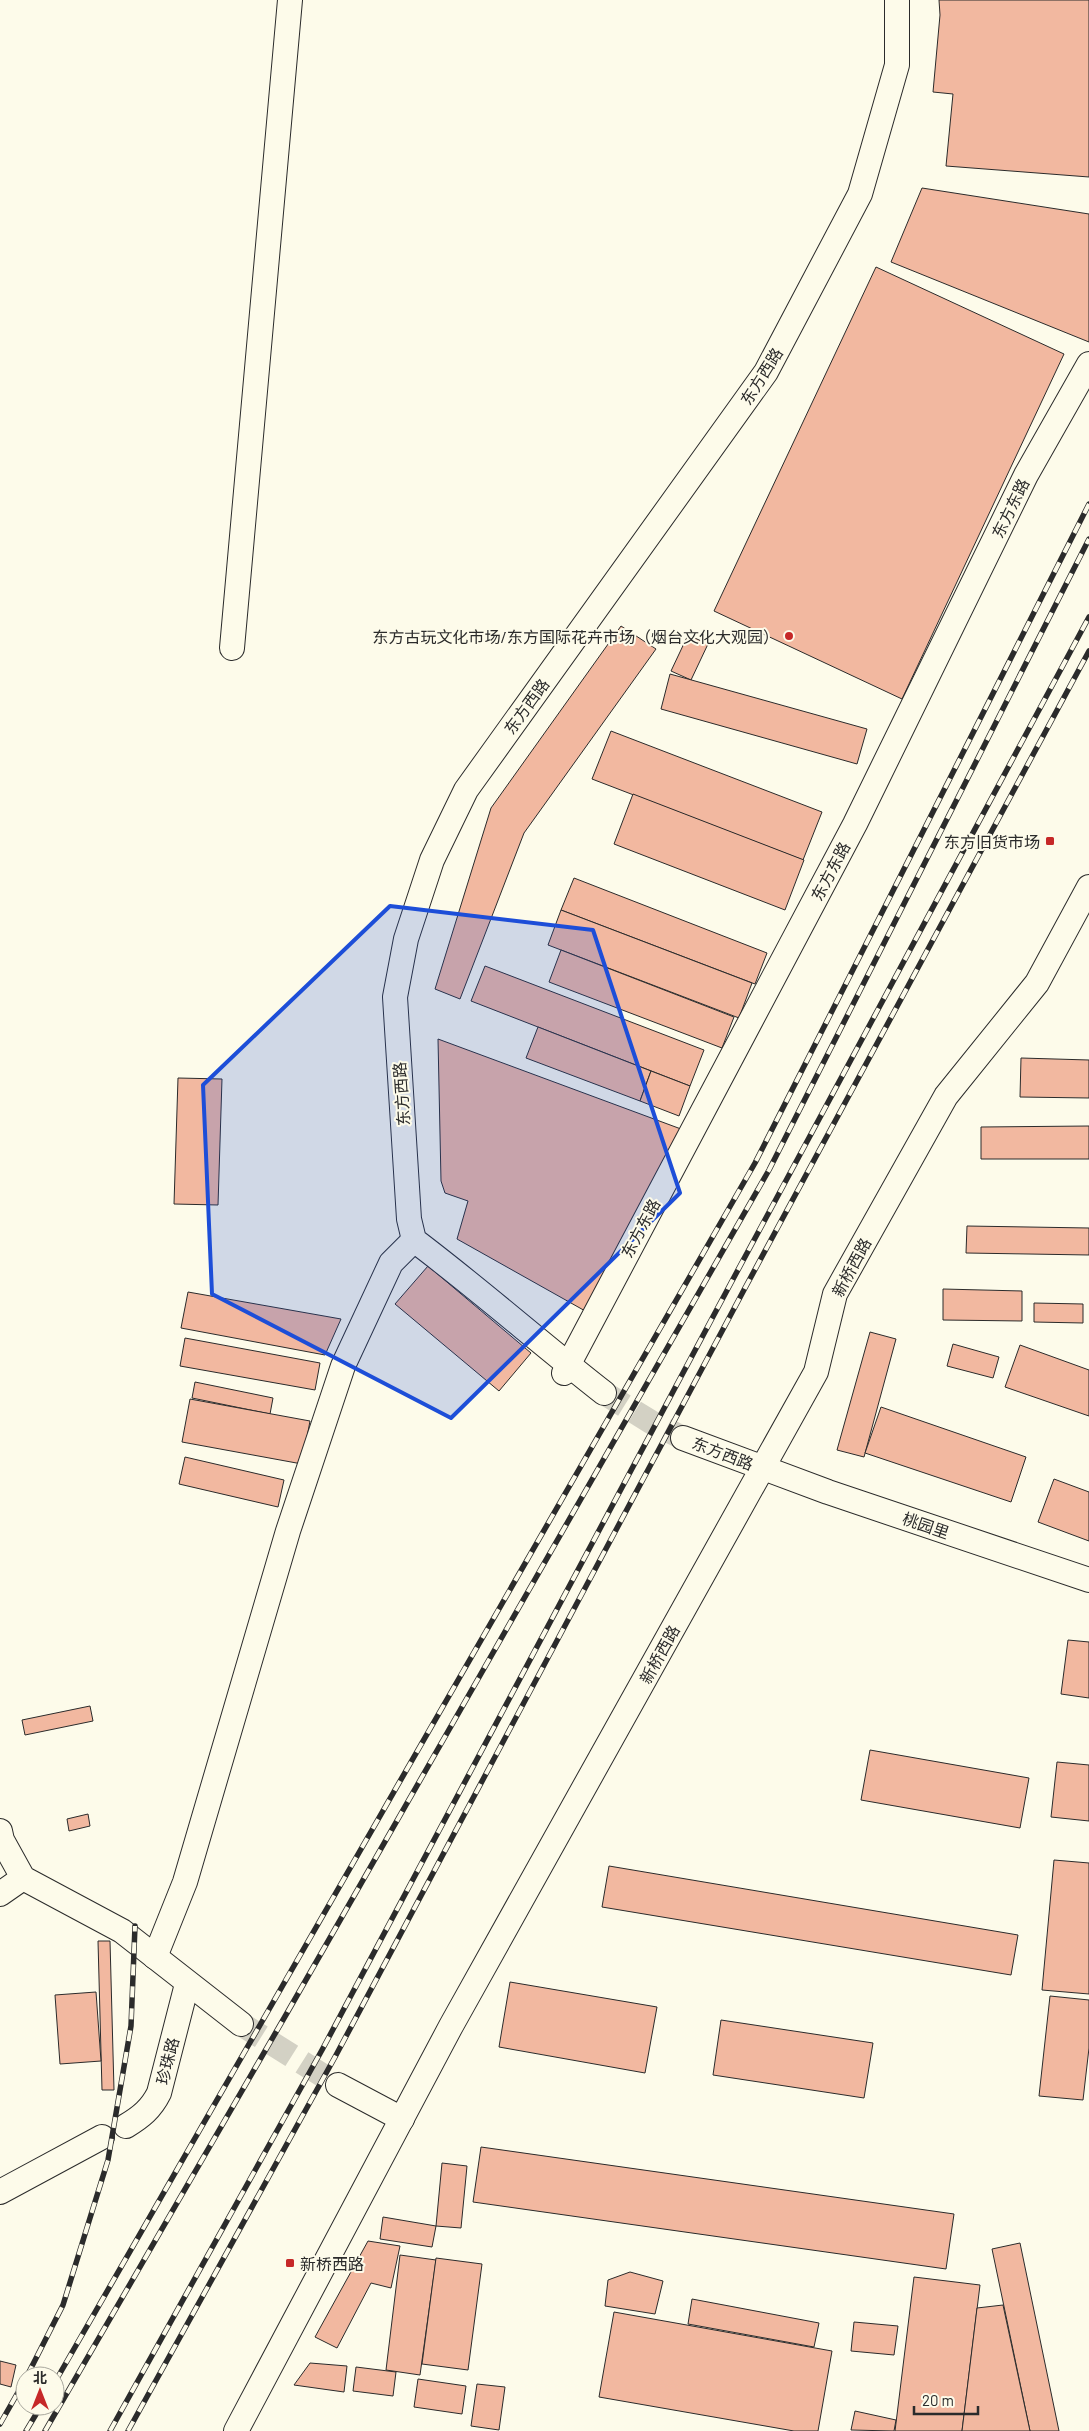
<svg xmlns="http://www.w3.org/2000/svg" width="1089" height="2431" font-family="Barlow,'Noto Sans SC',sans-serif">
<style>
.building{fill:#f2b8a0;stroke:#2b2b2b}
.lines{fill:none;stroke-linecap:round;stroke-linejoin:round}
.minor-tunnel{stroke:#d3d1c4;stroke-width:24;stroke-dasharray:24 12;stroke-linecap:butt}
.minor-casing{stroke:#2b2b2b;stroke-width:26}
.minor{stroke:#fdfbea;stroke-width:24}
.rail-casing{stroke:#2b2b2b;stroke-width:5.5}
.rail{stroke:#fdfbea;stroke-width:4;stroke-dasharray:11;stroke-linecap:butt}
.marked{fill:#1d4ed8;fill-opacity:0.2;stroke:#1d4ed8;stroke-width:4;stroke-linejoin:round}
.poi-dot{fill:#c62828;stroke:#fdfbea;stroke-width:2}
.labels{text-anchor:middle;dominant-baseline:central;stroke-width:4;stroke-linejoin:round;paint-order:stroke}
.street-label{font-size:16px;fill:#2b2b2b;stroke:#fdfbea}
.poi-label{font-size:16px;fill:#2b2b2b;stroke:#fdfbea;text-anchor:end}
</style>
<rect width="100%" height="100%" fill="#fdfbea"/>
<g class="building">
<polygon points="939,0 1089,0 1089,177 946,166 953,94 933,92 940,15"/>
<polygon points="922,188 1089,214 1089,342 891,262"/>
<polygon points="876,267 1064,354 902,699 714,611"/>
<polygon points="621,626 656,649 524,833 460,999 435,989 491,808"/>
<polygon points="688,635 708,644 691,680 671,671"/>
<polygon points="670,674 867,729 857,764 661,709"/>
<polygon points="611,731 822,812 803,860 592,779"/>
<polygon points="633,794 804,860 785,910 614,844"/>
<polygon points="574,878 767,953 755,984 561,910"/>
<polygon points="561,910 752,983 739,1018 548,945"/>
<polygon points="561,950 734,1017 722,1048 549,982"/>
<polygon points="485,966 704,1050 690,1086 471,1001"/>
<polygon points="538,1027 651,1071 640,1101 526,1058"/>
<polygon points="438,1039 681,1129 587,1312 457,1239 468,1201 445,1193 441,1181"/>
<polygon points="1021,1058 1089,1060 1089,1098 1020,1097"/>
<polygon points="651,1071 690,1086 679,1116 640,1101"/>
<polygon points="178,1078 222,1079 218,1205 174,1204"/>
<polygon points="1089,1126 1089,1159 981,1159 981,1127"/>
<polygon points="967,1226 1089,1228 1089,1255 966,1253"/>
<polygon points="428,1266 531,1353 499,1391 395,1304"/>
<polygon points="943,1289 1022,1291 1022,1321 943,1320"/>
<polygon points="188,1292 341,1319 325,1355 181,1328"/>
<polygon points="1034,1303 1083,1304 1083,1323 1034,1322"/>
<polygon points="870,1332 896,1339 864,1457 837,1450"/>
<polygon points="185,1338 320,1363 315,1390 180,1366"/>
<polygon points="953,1344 999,1357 993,1378 947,1366"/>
<polygon points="1020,1345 1089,1370 1089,1416 1005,1387"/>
<polygon points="195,1382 273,1398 270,1414 192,1398"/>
<polygon points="190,1399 310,1421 302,1464 182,1442"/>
<polygon points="881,1407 1026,1457 1011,1502 865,1453"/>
<polygon points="185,1457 284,1480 278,1507 179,1484"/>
<polygon points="1054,1479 1089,1492 1089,1541 1038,1522"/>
<polygon points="1068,1640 1089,1642 1089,1698 1061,1694"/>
<polygon points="90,1706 93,1721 25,1735 22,1720"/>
<polygon points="870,1750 1029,1778 1020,1828 861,1800"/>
<polygon points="1057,1762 1089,1765 1089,1821 1051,1817"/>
<polygon points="88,1814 90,1826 69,1831 67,1819"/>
<polygon points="1054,1860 1089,1863 1089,1994 1042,1990"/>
<polygon points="609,1866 1018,1935 1011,1975 602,1907"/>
<polygon points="98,1941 110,1941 114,2090 102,2090"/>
<polygon points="510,1982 657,2007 645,2073 499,2047"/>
<polygon points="96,1992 101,2061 60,2064 55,1995"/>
<polygon points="1050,1996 1089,2000 1089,2048 1083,2100 1039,2096"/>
<polygon points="721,2020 873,2043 864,2098 713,2075"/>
<polygon points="481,2147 954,2214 946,2269 473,2202"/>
<polygon points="442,2163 467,2166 461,2228 436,2226"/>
<polygon points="383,2217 436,2226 432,2247 380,2239"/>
<polygon points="368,2241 400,2246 391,2288 371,2283 337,2348 315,2337"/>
<polygon points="1020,2243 1059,2431 1030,2431 992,2249"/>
<polygon points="400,2255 436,2260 420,2375 386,2370"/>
<polygon points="436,2258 482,2264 468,2370 422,2364"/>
<polygon points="630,2272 663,2281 655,2314 605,2306 608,2280"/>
<polygon points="914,2277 980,2285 962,2431 895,2431"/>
<polygon points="692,2299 819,2323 814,2347 688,2324"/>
<polygon points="1003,2305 1030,2431 962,2431 977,2308"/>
<polygon points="614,2312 832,2351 818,2431 794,2431 599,2397"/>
<polygon points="854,2322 898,2326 894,2355 851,2351"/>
<polygon points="0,2361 16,2365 11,2387 0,2384"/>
<polygon points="310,2363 347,2366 344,2392 294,2385"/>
<polygon points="356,2367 396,2372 393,2396 353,2391"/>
<polygon points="418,2379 466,2386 462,2414 414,2407"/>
<polygon points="477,2384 505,2387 499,2430 471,2426"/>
<polygon points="855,2411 896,2420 894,2431 851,2430"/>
</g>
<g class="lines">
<g class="minor-tunnel">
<polyline points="604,1393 651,1422 683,1438"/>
<polyline points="241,2024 338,2085"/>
</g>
<g class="minor-casing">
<g id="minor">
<polyline points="232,648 290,0"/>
<polyline points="564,1373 855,824 1026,475 1089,364"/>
<path d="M604,1393c-64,-50 -125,-104 -190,-153l-5,-21 -14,-222 11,-58 26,-79 34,-70 300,-418 94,-178 37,-129v-65"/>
<polyline points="683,1438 828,1492 1089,1580"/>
<polyline points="0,1831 2,1840 23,1878 122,1931 241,2024"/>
<polyline points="0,1894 23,1878"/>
<polyline points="155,1957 185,1882 288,1531 343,1366 391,1263 414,1240"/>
<polyline points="338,2085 402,2119"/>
<path d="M126,2126c15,-9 25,-17 33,-33l28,-109"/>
<polyline points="0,2192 102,2137"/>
<polyline points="236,2431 451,2026 816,1372 835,1294 946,1096 1037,983 1089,887"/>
</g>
</g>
<use href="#minor" class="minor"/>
<g class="rail-casing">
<g id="rail">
<polyline points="27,2376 63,2305 108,2160 131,2026 135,1926"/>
<polyline points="55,2382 755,1163 1089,504"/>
<polyline points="0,2424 25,2380"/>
<polyline points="26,2431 41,2406"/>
<polyline points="45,2431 287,2013 769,1170 1089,539"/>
<polyline points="110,2431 322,2050 732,1281 1089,617"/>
<polyline points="128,2431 335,2057 745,1288 1089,651"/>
</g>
</g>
<use href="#rail" class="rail"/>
</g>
<path class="marked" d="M390,906l203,24 87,263 -229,225 -239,-124 -9,-209z"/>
<g class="poi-dot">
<circle cx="789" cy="636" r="5"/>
<rect x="1045" y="836" width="10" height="10" rx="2.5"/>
<rect x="285" y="2258" width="10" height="10" rx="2.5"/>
</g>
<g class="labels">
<g class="street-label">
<text transform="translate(761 376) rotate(-58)">东方西路</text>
<text transform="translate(1010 508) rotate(-64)">东方东路</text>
<text transform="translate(526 706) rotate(-54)">东方西路</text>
<text transform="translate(830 871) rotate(-62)">东方东路</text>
<text transform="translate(401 1094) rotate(-94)">东方西路</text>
<text transform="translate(640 1228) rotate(-62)">东方东路</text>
<text transform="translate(851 1267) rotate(-62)">新桥西路</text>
<text transform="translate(723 1453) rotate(21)">东方西路</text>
<text transform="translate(926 1525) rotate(19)">桃园里</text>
<text transform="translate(659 1654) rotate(-61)">新桥西路</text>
<text transform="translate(167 2061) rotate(-76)">珍珠路</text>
</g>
<g class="poi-label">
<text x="779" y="636">东方古玩文化市场/东方国际花卉市场（烟台文化大观园）</text>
<text x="1040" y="841">东方旧货市场</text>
<text x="300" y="2263" text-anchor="start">新桥西路</text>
</g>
</g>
<g transform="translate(40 2391)"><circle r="24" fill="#fdfbea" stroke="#a9a89e"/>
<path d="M0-4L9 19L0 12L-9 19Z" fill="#c62828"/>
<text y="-8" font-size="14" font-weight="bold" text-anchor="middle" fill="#2b2b2b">北</text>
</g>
<path d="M914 2406v8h64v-8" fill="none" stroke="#2b2b2b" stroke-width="2.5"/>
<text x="922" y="2406" font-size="15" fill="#2b2b2b" stroke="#fdfbea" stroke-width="4" paint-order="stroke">20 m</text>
</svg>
